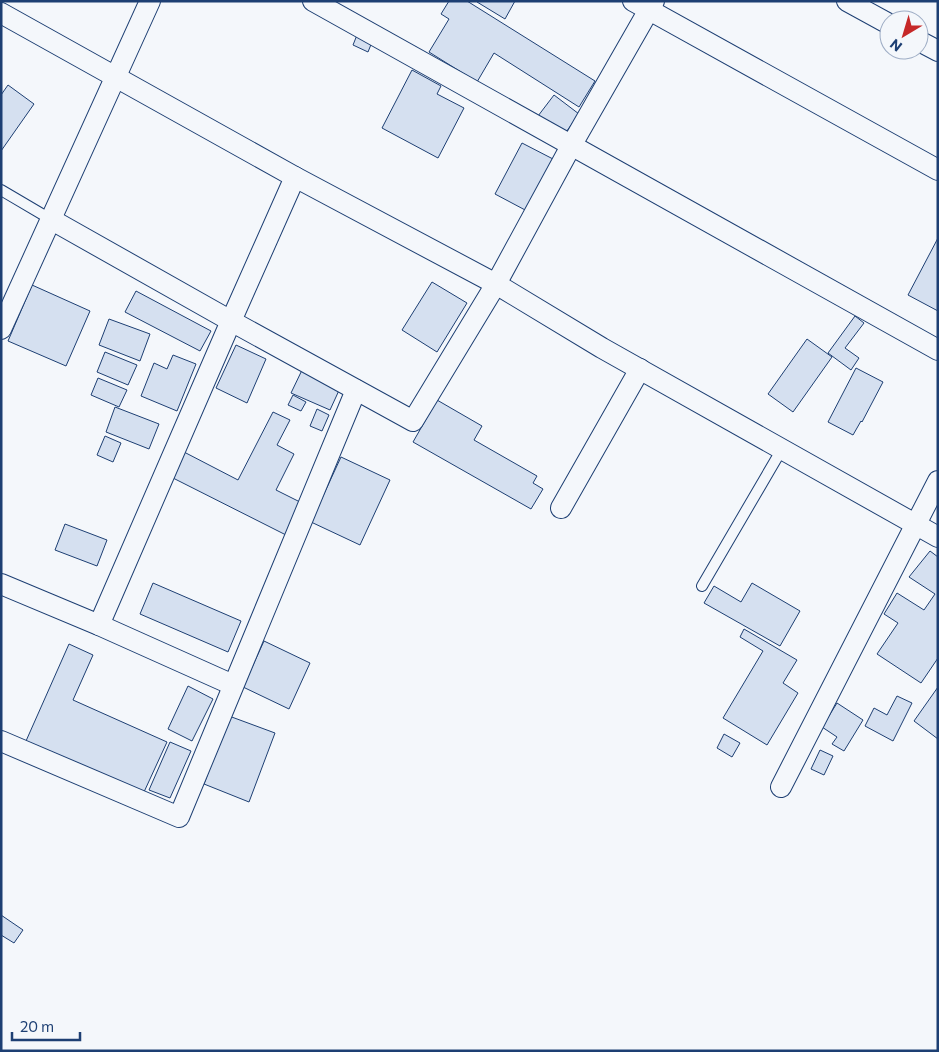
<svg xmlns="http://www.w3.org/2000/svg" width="939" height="1052" font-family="Commissioner,sans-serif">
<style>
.building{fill:#d5e0f0;stroke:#1d3f73}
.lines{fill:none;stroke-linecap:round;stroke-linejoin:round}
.lane-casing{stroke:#1d3f73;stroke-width:12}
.street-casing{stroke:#1d3f73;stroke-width:22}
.lane{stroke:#f4f7fb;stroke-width:10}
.street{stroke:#f4f7fb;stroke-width:20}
</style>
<rect width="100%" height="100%" fill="#f4f7fb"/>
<g class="building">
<polygon points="449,1 467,1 595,81 579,107 494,53 477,82 429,52 449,19 441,14"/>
<polygon points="477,1 515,1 505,19 477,2"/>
<polygon points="359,30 374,37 368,52 353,45"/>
<polygon points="412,70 441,86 437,94 464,108 438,158 382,128"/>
<polygon points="8,85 34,104 1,151 1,95"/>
<polygon points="554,95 579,114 564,135 538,116"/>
<polygon points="522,143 553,159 527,211 495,194"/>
<polygon points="938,238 938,311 908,295"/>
<polygon points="432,282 467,303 437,352 402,330"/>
<polygon points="32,285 90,311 66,366 8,341"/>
<polygon points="136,291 211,331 200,351 125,312"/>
<polygon points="855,316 864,323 845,348 859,358 851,370 828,353"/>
<polygon points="109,319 150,334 140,361 99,345"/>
<polygon points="807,339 832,357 793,412 768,394"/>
<polygon points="236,345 266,359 247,403 216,388"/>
<polygon points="105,352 137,365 128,385 97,372"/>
<polygon points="173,355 196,364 177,411 141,396 154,363 167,369"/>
<polygon points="303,368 341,386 330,410 291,393"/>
<polygon points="856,368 883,382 862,422 861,421 853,435 828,422"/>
<polygon points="98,378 127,390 119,407 91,395"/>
<polygon points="293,395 306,402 301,411 288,405"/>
<polygon points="437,400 482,426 474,440 537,476 533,483 543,489 531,509 413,442"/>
<polygon points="115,407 159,424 149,449 106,432"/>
<polygon points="317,409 329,415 322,431 310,426"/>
<polygon points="273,412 290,420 277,445 294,454 276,490 302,503 286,535 171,477 184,452 238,480"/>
<polygon points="105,436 121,443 113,462 97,455"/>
<polygon points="341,457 390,480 360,545 311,522"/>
<polygon points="65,524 107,540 97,566 55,550"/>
<polygon points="930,551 938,557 938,658 921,683 877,654 898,623 884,614 897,593 924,610 935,594 909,577"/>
<polygon points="153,583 241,621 228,652 140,614"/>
<polygon points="752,583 800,611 780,646 704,603 714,586 741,602"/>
<polygon points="744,629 797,660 783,683 798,693 767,745 723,718 763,651 740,637"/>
<polygon points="264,641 310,663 289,709 243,687"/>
<polygon points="69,644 93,655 73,700 167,742 144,792 26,741"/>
<polygon points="188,686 213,699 192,741 168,729"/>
<polygon points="938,687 938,739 914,721"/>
<polygon points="897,696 912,703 893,741 865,726 874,708 887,715"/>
<polygon points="837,703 863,720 844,751 832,744 837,737 822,727"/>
<polygon points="229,716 275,733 249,802 204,784"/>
<polygon points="724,734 740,743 732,757 717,748"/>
<polygon points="170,742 191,751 170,798 149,790"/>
<polygon points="820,750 833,756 824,775 811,769"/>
<polygon points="1,915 23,930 14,943 1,935"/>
</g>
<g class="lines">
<g class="lane-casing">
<g id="lane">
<polyline points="1,190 52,220"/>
<polyline points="702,586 782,449"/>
</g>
</g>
<g class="street-casing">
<g id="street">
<polyline points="313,1 938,350"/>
<polyline points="633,1 938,170"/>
<polyline points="847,1 889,24"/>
<polyline points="1,13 295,177 496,284 602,348 938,537"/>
<polyline points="919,41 938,51"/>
<polyline points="52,220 231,321 413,421 496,284 571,146 654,1"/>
<polyline points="1,329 150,1"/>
<polyline points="561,508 640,369"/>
<polyline points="1,584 99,625 233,685"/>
<polyline points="99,625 231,321 295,177"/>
<polyline points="1,741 179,817 356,390"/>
<polyline points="781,787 938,481"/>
</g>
</g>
<use href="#lane" class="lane"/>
<use href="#street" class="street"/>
</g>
<rect width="939" height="1052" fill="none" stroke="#1d3f73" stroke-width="5"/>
<g transform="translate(904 35) rotate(218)"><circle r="24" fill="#f4f7fb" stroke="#9eadc5"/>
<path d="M0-4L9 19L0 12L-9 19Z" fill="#c62828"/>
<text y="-8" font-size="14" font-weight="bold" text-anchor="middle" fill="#1d3f73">N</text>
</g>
<path d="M12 1032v8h68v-8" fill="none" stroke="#1d3f73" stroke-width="2.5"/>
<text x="20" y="1032" font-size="15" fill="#1d3f73" stroke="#f4f7fb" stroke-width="4" paint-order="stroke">20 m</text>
</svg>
